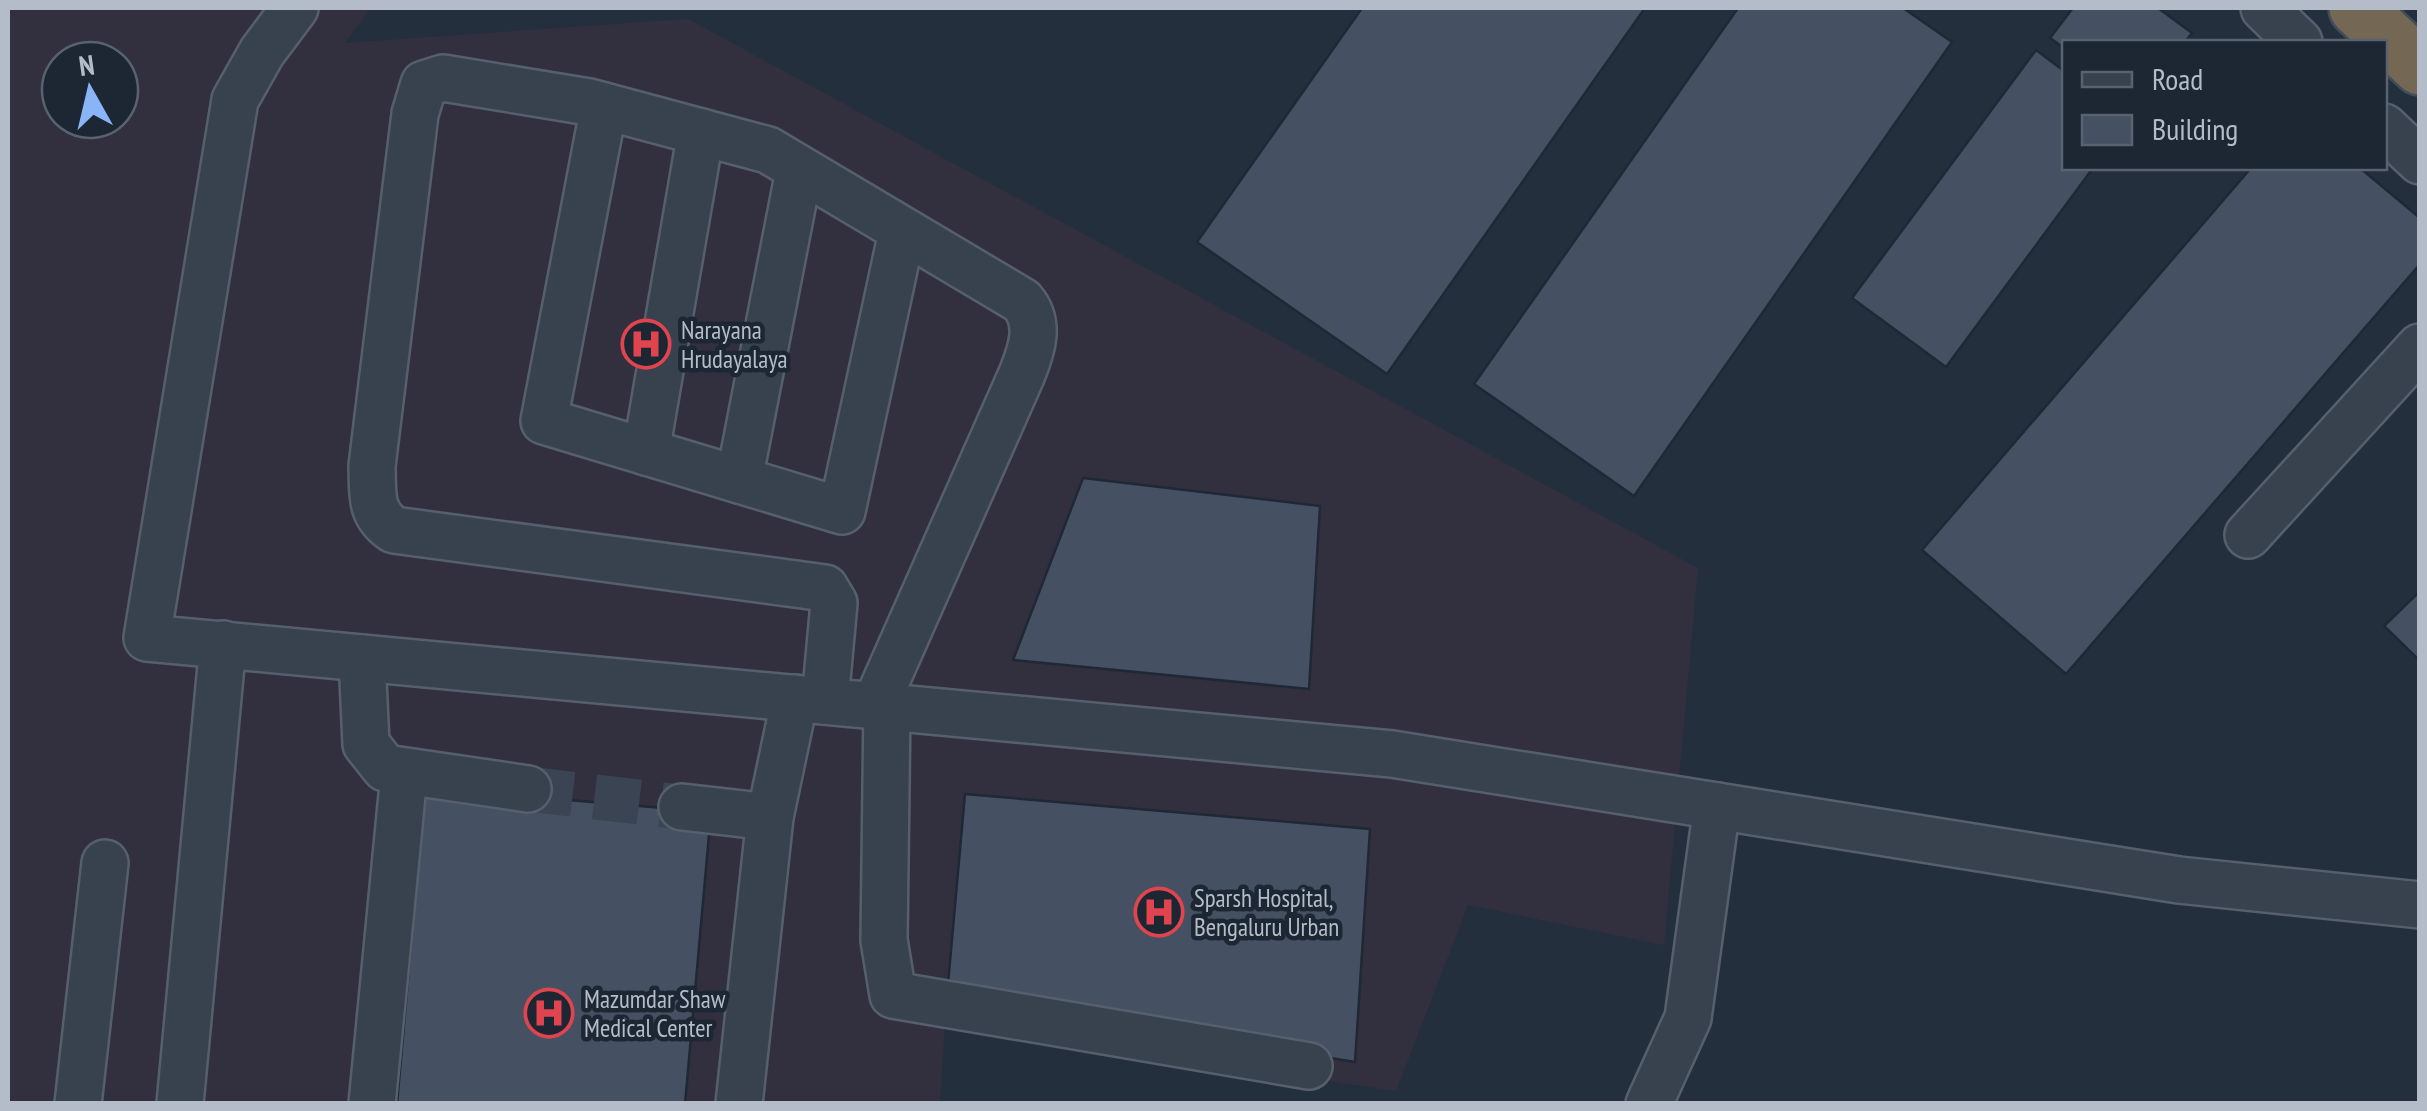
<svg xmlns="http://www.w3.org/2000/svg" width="2427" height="1111" font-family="'PT Sans Narrow',sans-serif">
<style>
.medical{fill:#32303f;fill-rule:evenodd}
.building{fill:#455162;stroke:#1f2835;stroke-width:2.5}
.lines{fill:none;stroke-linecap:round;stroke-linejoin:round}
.minor-tunnel{stroke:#3a4453;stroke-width:45;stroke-dasharray:45 22;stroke-linecap:butt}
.minor-casing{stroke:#565f6c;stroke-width:50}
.highway-casing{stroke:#434c59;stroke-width:60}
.minor{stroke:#38414e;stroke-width:45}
.highway{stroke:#746855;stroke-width:55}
.labels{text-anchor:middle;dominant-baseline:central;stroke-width:9;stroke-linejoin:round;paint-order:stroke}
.poi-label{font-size:25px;fill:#b4bcc9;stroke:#1d2633;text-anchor:start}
</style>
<rect width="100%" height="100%" fill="#242f3e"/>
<path class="medical" d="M8,8h362l-25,35 343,-24 1010,549 -34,377 -196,-40 -72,186 -451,-68 -5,80h-932zM60,60h60v60h-60z"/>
<g class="building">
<polygon points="1362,8 1645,8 1387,374 1197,242"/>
<polygon points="1738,8 1903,8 1952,42 1634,496 1474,384"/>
<polygon points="2073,8 2158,8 2192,33 2185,42 2064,42 2064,48 2050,38"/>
<polygon points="2036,50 2064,71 2064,168 2093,168 1946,367 1852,298"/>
<polygon points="2251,168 2360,168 2420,218 2420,264 2066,674 1922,550"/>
<polygon points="1083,478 1320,506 1309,689 1013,660"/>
<polygon points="2420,591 2420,661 2384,626"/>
<polygon points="425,788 711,812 685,1104 397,1104"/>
<polygon points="965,794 1370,829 1355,1062 947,995"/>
</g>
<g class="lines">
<polyline class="minor-tunnel" points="528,789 682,807"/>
<g class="minor-casing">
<g id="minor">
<polyline points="295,8 262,52 235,100 147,638 1392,754 2179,880 2420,905"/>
<polyline points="2264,8 2299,42"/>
<polyline points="604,106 544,421 842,511 902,232"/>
<polyline points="2384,127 2420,161"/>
<polyline points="646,452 701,132"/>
<polyline points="739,480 799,171"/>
<polyline points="2248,535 2420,347"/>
<polyline points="362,658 366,744 385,768 528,789"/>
<path d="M825,701l9,-98 -9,-15 -431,-58c-25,-17 -21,-36 -22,-64l43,-352 9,-30 19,-6 146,24 179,48 254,151c19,22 10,48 0,73l-147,332"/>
<polyline points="887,707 884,940 893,995 1309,1066"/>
<polyline points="682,807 770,817"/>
<polyline points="78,1104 105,863"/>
<polyline points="180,1104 223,644"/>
<polyline points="372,1104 404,774"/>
<polyline points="739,1104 770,817 795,698"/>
<polyline points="1649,1104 1688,1018 1717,806"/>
</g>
</g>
<g class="highway-casing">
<polyline id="highway" points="2357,8 2420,67"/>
</g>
<use href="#minor" class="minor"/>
<use href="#highway" class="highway"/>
</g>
<defs>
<g id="hospital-ring" transform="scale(2.5)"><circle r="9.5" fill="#1d2633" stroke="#e0444e" stroke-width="1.5"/><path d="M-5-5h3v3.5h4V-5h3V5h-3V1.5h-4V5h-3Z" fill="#e0444e"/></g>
</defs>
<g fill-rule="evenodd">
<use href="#hospital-ring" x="646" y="344"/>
<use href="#hospital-ring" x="1159" y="912"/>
<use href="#hospital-ring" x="549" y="1013"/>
</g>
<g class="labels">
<g class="poi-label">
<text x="681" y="330">Narayana<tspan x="681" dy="29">Hrudayalaya</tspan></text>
<text x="1194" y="898">Sparsh Hospital,<tspan x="1194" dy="29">Bengaluru Urban</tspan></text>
<text x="584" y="999">Mazumdar Shaw<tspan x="584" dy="29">Medical Center</tspan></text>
</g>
</g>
<rect width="2427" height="1111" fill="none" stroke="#b4bcc9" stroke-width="20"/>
<rect x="2062" y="40" width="325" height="130" fill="#1d2633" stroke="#59626f" stroke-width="2.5"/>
<rect x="2082" y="72" width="50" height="15" fill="#38414e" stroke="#59626f" stroke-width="2.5"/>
<text x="2152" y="90" font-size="30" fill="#b4bcc9">Road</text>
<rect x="2082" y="115" width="50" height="30" fill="#455162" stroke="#59626f" stroke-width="2.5"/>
<text x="2152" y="140" font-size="30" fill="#b4bcc9">Building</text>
<g transform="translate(90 90) rotate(352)"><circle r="48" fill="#1d2633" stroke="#59626f" stroke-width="2.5"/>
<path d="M0-8L18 38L0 25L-18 38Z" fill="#8ab4f8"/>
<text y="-15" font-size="28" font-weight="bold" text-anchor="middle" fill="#b4bcc9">N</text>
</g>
</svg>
